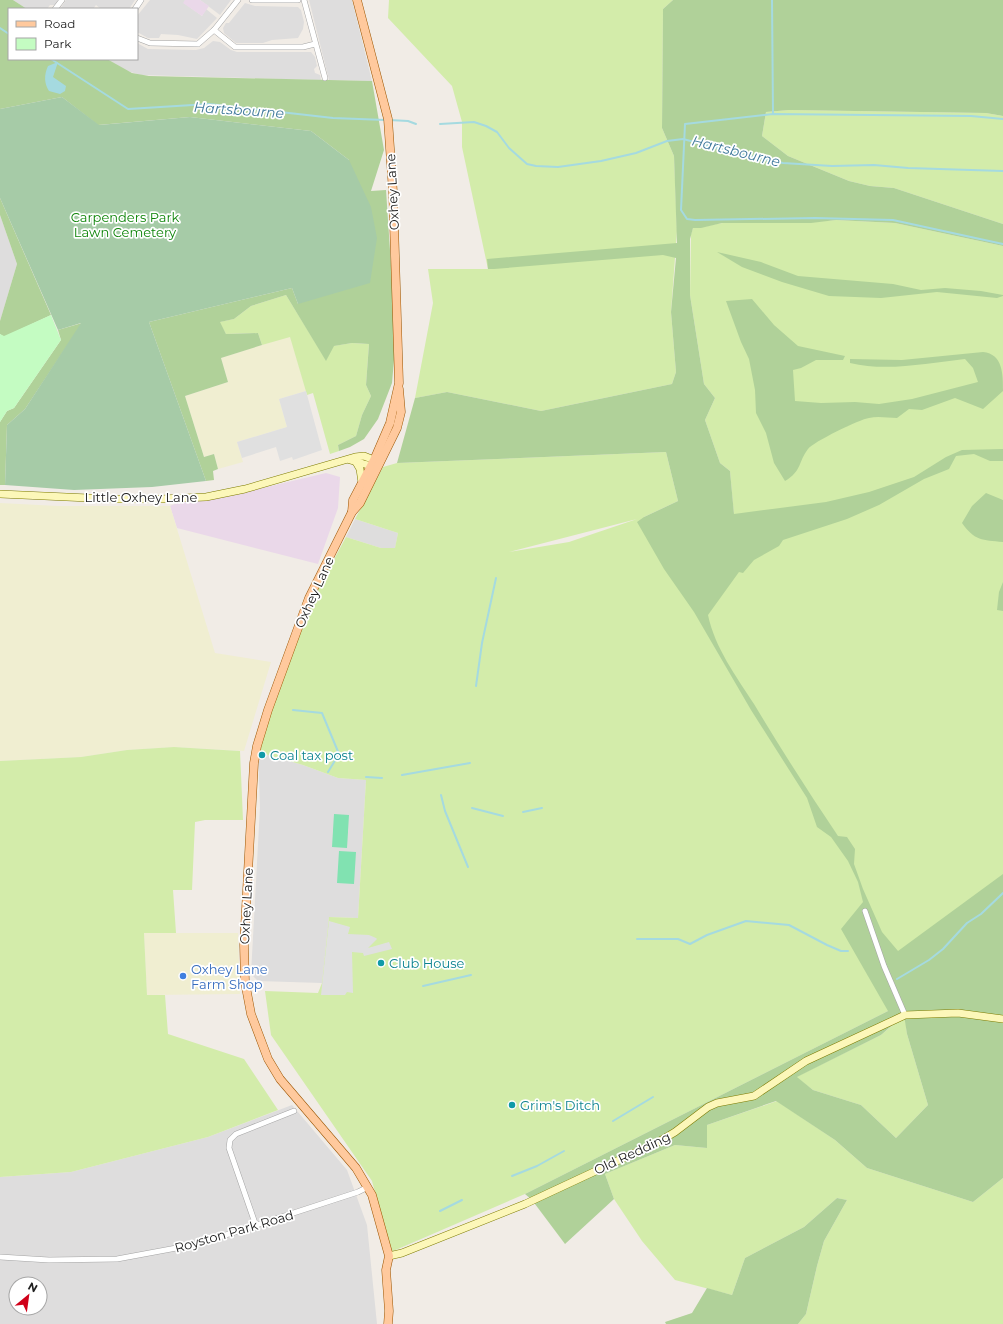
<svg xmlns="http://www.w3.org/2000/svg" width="1003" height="1324" font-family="Montserrat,sans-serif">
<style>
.residential{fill:#dedddd;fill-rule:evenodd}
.industrial{fill:#ead8e9}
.farmland{fill:#f0eed1}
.grass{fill:#d3ecaa;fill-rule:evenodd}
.forest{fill:#b0d199;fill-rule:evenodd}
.cemetery{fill:#a6cba7}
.park{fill:#c4fcc2}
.pitch{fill:#81e2b1}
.parking{fill:#e0e0e0}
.water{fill:#a5dae0}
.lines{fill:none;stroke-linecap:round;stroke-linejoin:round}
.stream{stroke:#a5dae0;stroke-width:2}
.street-casing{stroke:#a4a4a4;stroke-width:6}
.secondary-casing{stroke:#7d7b01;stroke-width:8}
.primary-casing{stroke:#9c5500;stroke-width:9}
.street{stroke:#fff;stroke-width:5}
.secondary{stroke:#fcf7b9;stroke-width:7}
.primary{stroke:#ffc99d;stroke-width:8}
.culture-dot{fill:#0f9aa8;stroke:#fff;stroke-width:1.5}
.shop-dot{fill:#3f7fe0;stroke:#fff;stroke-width:1.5}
.labels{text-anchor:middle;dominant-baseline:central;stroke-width:3.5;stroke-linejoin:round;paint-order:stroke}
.street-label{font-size:13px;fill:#202020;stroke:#fff}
.park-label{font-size:13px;fill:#0c8407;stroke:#fff}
.culture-label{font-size:13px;fill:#0d838f;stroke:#fff;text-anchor:start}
.shop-label{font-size:13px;fill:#366cbe;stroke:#fff;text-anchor:start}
.water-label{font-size:14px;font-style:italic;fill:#40799c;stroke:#fff}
</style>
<rect width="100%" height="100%" fill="#f1ece6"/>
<g class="residential">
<polygon points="13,0 58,0 55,5 50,5 47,9 27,9"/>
<polygon points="66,0 135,0 129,9 101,9 96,5 93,9 60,9"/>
<polygon points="150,0 185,0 184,3 202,16 206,9 217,18 197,39 178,35 161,34 159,38 148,38 137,32 137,16"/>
<polygon points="200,0 231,0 220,15"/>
<polygon points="309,0 352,0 372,81 329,80"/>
<polygon points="245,3 255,6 298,7 301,10 304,22 303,29 298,38 272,40 263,43 236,43 224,33 223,28 226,23 229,23"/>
<polygon points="213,41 220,42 231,50 237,52 311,52 315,57 317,66 314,69 315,73 320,75 321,80 141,75 127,71 107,59 137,59 137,43 148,49 196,50 204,48"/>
<polygon points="0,215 17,264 0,321"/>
<polygon points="355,519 398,533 395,549 381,548 346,537"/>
<polygon points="258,752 303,765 338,778 366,780 358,918 329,917 322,983 258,981 251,974 260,807"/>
<path d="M292,1105l55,65 20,55 10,99h-377v-147l71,-5 137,-35zM16,1284h24v24h-24z"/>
</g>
<g class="industrial">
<polygon points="185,0 200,0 209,6 202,16 183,3"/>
<polygon points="326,473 340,477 338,508 318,564 177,528 170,506 180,502 245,492"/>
</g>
<g class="farmland">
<polygon points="290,336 306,391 279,399 287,427 237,442 243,462 218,469 214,454 204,457 185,396 228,382 221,358"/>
<polygon points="0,503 58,506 170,506 215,653 271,662 244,751 174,747 127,750 81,757 0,761"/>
<polygon points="144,933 238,933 240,994 147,995"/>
</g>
<g class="grass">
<polygon points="389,0 673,0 663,9 662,128 674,156 677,231 671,312 676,372 672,384 541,411 447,392 415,398 433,303 428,269 488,269 462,147 462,122 452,86 388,18"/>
<polygon points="789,110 986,113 1003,116 1003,224 894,188 870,186 849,181 788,156 762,136 766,112"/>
<path d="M836,220l59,3 108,23v630l-115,135 -363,183 -134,58 -19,-71 -101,-146 -6,-44 53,2 4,-10 7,-66 29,1 8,-138 -28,-2 -35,-13 -45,-13 46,-137 42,-78 35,11h14l3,-15 -43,-14 28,-52 14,-4 269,-11 12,49 -34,16 95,54 -9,-100 -10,-8 -15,-43 10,-22 -11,-14 -14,-89 1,-61 2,-6c11,0 19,-4 30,-5 38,-3 76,1 113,-3zM637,519l-68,23 -60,10z"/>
<polygon points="286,295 326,360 333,346 352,343 369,344 366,385 371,396 362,415 356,436 338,445 339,451 330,454 313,393 307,395 290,337 262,345 258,333 226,334 219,322 234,319 251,306"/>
<polygon points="174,747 240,751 243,820 205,820 195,822 192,890 173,890 176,933 144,933 147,995 165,995 168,1034 244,1059 278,1110 208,1137 71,1172 0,1177 0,761 81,757 127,750"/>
<polygon points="905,1015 907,1034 928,1105 896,1138 861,1105 813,1090 796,1077 881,1035"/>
<polygon points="777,1101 835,1140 867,1168 973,1202 1003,1178 1003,1324 798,1324 806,1314 817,1266 824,1241 847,1200 837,1198 804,1227 745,1258 732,1295 675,1280 642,1241 614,1199 605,1174 675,1145 707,1148 707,1125"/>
</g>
<g class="forest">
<polygon points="0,0 13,0 27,9 9,9 9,59 107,59 132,73 149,76 372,81 384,150 371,191 386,190 394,310 394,360 392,383 378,419 364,439 350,447 339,451 338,445 356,436 362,415 371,396 366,385 369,344 352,343 334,346 326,361 286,295 251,306 234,319 220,322 226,334 258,333 262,345 221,358 228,382 185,396 204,457 214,454 218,469 213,471 214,480 206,481 149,322 292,288 298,304 349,160 311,131 190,117 98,125 62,97 0,109"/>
<path d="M673,0h330v116l-17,-3 -197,-3 -23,2 -4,24 26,20 61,25 21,5 24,2 109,36v22l-108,-23 -59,-3 -25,3h-89l-21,5h-8l-3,11v56l14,89 11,14 -10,22 15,43 10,8 4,43 92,-12 43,-10 45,-15 32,-20 16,-7 41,-1v12h-13l-16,-7 -18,2 -7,13 -25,10 -45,26 -32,14 -64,21 -4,6 -25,14 -11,13 -4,-1 -31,43c7,33 28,61 46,89 27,45 55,89 84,132l9,1 8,12 -1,15 9,25 19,43 16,19 105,-77v304l-30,24 -106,-34 -32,-28 -59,-39 -69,24v23l-32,-3 -70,29 9,25 -49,45 -33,-44 -7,-6 363,-183 -47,-82 22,-27 -5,-20 -10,-21 -17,-24 -14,-10 -10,-29 -56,-88 -57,-98 -30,-43 -27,-47 7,-5 34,-16 -12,-49 -269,11 18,-65 32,-6 94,19 131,-27 4,-12 -5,-60 5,-54 -13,-3 -169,14h-6l-1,-10 190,-16 -3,-87 -12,-28 1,-119zM904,1015l3,19 21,71 -32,33 -35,-33 -48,-15 -16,-13 84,-42z"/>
<polygon points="0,198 51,315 4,337 0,334 0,321 17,264 0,215"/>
<polygon points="717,252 761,262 798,276 893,284 921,290 945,288 981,291 1003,295 1003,296 997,298 937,292 881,298 829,296 782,282 742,267"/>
<path d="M752,299l22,26 24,21 47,10 -2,4h-27l-15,8 -8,2 2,31 26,2 34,-1 24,2 33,-5 66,-17 -5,-14 -8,-9c-38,4 -78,13 -115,4v-4l52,1 81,-8c20,2 20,22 20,39l-20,18 -28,-11 -33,12 -13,-1 -12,9c-9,0 -19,-2 -28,0 -9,1 -56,24 -61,31 -10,13 -6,22 -23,32l-11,-18 -8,-30 -10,-20 -1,-23 -6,-31 -8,-17 -15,-41z"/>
<polygon points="82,323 25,409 7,425 5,485 0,485 0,422 7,411 14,408 61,340 58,330"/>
<path d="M986,493l17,7v42c-21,-2 -28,-1 -41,-19l10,-17z"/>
<polygon points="1003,582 1003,611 997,610 999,592"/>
<polygon points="837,1198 847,1200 824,1241 817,1266 806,1314 798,1324 666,1324 665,1322 692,1313 707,1288 732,1295 745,1258 804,1227"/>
</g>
<polygon class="cemetery" points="62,97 99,125 190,117 311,131 349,160 371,207 377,238 370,283 298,304 292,288 149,322 206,481 152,487 74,490 5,485 7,425 25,409 81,323 58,330 0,198 0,109"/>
<polygon class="park" points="51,315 61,340 14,408 7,411 0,422 0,334 4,336"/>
<g class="pitch">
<polygon points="334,814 349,815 347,848 332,847"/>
<polygon points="339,851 356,852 354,884 337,883"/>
</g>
<g class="parking">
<polygon points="306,391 322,450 293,460 292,457 280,461 276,447 242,458 237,442 287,427 279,399"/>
<polygon points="329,921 350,927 348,934 369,935 376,938 377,939 368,948 389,942 392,949 364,956 363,953 352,952 353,993 347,992 345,995 321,995"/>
</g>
<path class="water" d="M58,62l-5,15 13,9 -1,5 -5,3 -11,-3c-5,-8 -5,-16 -1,-25z"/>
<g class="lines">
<g class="stream">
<polyline points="772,0 773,114"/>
<polyline points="0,28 9,34"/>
<polyline points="51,59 128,109 209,104 333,118 385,120"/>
<polyline points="1003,119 971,116 773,114 685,124 681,210 687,219 695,220 815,218 893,220 1003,244"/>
<polyline points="389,120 408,121 416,124"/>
<polyline points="440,124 474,122 486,126 497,132 509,148 527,164 536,166 558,167 601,161 636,153 667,141 683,139 744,155 783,163 832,166 874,165 908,168 1003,171"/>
<polyline points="476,686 482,643 496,578"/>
<polyline points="293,710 322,713 339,754 328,772"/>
<polyline points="402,775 470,763"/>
<polyline points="366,777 382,778"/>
<polyline points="441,795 445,811 468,867"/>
<polyline points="472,808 503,816"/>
<polyline points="523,812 542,808"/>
<polyline points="637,939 678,939 690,944 707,935 746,921 789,925 827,945 841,951 848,951"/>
<polyline points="897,979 929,960 943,949 967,923 981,914 1003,893"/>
<polyline points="423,986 471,975"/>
<polyline points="613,1121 653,1097"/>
<polyline points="512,1176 537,1166 564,1151"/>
<polyline points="440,1211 462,1200"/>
</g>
<g class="street-casing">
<g id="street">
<polyline points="252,0 298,0"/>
<polyline points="304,0 325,78"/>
<polyline points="55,9 62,0"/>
<polyline points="135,9 141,0"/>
<polyline points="214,30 235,47 303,47 315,44"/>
<polyline points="137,38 150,43 198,44 214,30 238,0"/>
<polyline points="865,911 884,966 905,1015"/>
<polyline points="256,1226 229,1148 230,1140 236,1134 294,1111"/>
<polyline points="0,1257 49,1260 117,1259 198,1244 358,1192 368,1187"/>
</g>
</g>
<g class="secondary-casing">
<g id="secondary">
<polyline points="350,460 375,467"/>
<polyline points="356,462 360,469 362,483"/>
<polyline points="0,494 111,499 161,499 206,497 245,489 355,457 364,456 379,462"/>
<polyline points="389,1256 402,1253 525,1204 660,1141 675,1132 708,1107 717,1103 754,1096 806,1061 905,1015 958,1013 1003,1019"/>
</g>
</g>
<g class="primary-casing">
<g id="primary">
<polyline points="352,512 353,500 374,460 390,423 399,383 393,192 388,119 357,0"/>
<polyline points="388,1324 389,1311 386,1270 389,1256 372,1195 356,1168 280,1079 268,1059 251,1014 245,982 244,945 254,763 257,746 268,710 309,598 352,512 360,503 397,428 401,412 399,389"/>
</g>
</g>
<use href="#street" class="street"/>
<use href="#secondary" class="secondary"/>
<use href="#primary" class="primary"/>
</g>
<g class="culture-dot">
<circle cx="262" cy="755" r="4"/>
<circle cx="381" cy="963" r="4"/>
<circle cx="512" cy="1105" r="4"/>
</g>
<circle class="shop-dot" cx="183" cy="976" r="4"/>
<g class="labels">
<g class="street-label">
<text transform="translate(392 192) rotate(-93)">Oxhey Lane</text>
<text x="141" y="497">Little Oxhey Lane</text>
<text transform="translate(314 592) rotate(-66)">Oxhey Lane</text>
<text transform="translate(246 906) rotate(-87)">Oxhey Lane</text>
<text transform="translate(632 1153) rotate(-25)">Old Redding</text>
<text transform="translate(234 1231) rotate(-16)">Royston Park Road</text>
</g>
<g class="park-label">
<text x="125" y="217">Carpenders Park<tspan x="125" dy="15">Lawn Cemetery</tspan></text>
</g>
<g class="culture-label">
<text x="270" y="755">Coal tax post</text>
<text x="389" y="963">Club House</text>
<text x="520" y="1105">Grim's Ditch</text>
</g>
<g class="shop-label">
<text x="191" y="969">Oxhey Lane<tspan x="191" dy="15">Farm Shop</tspan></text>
</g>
<g class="water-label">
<text transform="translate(239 110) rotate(4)">Hartsbourne</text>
<text transform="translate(736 151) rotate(14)">Hartsbourne</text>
</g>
</g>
<rect x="8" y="8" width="130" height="52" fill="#ffffff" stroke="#a6a6a6"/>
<rect x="16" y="21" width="20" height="6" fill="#ffc99d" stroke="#a6a6a6"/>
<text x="44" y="28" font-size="12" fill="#202020">Road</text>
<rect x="16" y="38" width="20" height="12" fill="#c4fcc2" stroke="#a6a6a6"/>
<text x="44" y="48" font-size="12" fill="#202020">Park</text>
<g transform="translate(28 1296) rotate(29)"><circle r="19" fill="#ffffff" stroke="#a6a6a6"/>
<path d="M0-3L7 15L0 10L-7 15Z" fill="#d00019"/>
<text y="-6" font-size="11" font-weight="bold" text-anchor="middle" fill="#202020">N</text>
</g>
</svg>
